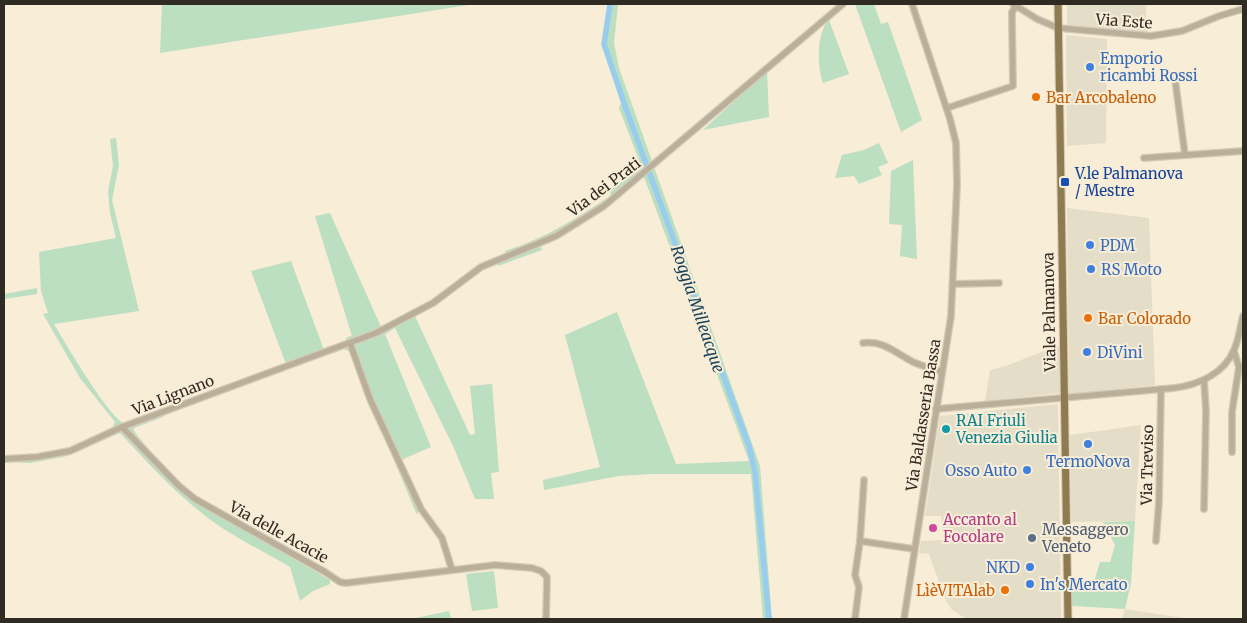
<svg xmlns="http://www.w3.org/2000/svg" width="1247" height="623" font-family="Merriweather,serif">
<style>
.commercial{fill:#e4ddc8}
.green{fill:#bcdec1}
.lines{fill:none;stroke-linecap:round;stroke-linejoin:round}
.canal{stroke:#98cdee;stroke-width:5.5}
.minor-casing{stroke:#d4cab7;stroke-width:8}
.major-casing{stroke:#d4cab7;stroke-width:9}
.minor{stroke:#bab09a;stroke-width:5.5}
.major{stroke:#8e7b52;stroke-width:7}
.shop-dot{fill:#3f7fe0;stroke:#f8edd7;stroke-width:2}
.food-dot{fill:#e8710a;stroke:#f8edd7;stroke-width:2}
.transit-dot{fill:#1a4fb4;stroke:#f8edd7;stroke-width:2}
.culture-dot{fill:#0f9aa8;stroke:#f8edd7;stroke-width:2}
.hotel-dot{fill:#d1479c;stroke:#f8edd7;stroke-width:2}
.service-dot{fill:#5c6f8a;stroke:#f8edd7;stroke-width:2}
.labels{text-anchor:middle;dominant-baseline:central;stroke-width:4;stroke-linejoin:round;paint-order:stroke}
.street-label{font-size:15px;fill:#2f2b23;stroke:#f8edd7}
.shop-label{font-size:15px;fill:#366cbe;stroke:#f8edd7;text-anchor:start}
.food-label{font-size:15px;fill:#c56008;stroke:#f8edd7;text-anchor:start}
.transit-label{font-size:15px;fill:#164399;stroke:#f8edd7;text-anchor:start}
.culture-label{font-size:15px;fill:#0d838f;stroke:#f8edd7;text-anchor:start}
.hotel-label{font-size:15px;fill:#b23c85;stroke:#f8edd7;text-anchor:start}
.service-label{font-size:15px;fill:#4e5e75;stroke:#f8edd7;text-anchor:start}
.water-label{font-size:16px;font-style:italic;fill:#1a435a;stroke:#f8edd7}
</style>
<rect width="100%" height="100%" fill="#f8edd7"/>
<g class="commercial">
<polygon points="1067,4 1146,4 1147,32 1067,25"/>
<polygon points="1066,35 1107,39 1106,143 1067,146"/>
<polygon points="1067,208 1149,218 1155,385 1069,394"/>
<polygon points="1060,345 1060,393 985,401 990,370 1006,366"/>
<polygon points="1058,404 1061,619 967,619 952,610 946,601 929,554 919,553 921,541 944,540 941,516 925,516 940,416"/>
<polygon points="1141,425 1135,521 1071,522 1070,435"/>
<polygon points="1125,609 1183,618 1183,619 1122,619"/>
</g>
<g class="green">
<polygon points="162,4 475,4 160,53"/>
<path d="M612,4h6l-4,39 5,25 141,398 12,153h-9l-12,-145h-99l-33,2 -75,14 -1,-10 57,-13 -35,-132 52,-23 59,152 73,-3 -105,-284 -43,35 -60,34 1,4 -44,16v-4c-30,14 -53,39 -83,54l55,119 5,-1 -5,-48 22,-2 7,88 -8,1 3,26h-19l-21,-51 -59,-120 -10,6 46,113 -30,13 19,44 -3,11 -54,-128 -12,-35 -7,-3 -179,65 -2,3 -29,11v3c19,25 41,48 66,68l-3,4 133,77v4l-17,7 -13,10 -10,-34c-27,-16 -57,-30 -82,-49 -33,-25 -60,-55 -88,-85l-53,23 -36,7 -27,-1v-6l32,-1 34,-7 42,-20 3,-6 -35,-44 -37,-64 5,-1 -7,-22 -2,-39 77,-14 -6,-25 -2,-22 5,-25 -3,-27 6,-1 3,27 -7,35 27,111 -85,13c10,17 55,94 70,99l162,-59 -35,-93 40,-10 33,89 21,-8 2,-5 5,-1 -37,-120 15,-3 52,116 53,-30 47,-35 23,-10v-3c40,-13 71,-32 105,-55l1,-7c10,-8 20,-12 31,-21l-23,-60 2,-5 -17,-55 3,-1v-12z"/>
<polygon points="855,4 874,4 881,24 888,22 922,120 901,132"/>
<path d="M829,20l20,54 -26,9c-6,-16 -7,-50 6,-63z"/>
<polygon points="767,71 769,117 703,130"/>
<polygon points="879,143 888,163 878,167 882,175 859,184 854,176 835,178 842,155 864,150"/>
<polygon points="913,160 917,259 900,256 902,225 889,224 891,171"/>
<polygon points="37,288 37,294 4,299 4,294"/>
<polygon points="1135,521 1131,583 1125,609 1072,606 1072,581 1094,582 1100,562 1110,562 1115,545 1103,522"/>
<polygon points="494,571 498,608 472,611 466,574"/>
<polygon points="449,611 451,619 411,619"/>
</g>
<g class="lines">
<polyline class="canal" points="610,4 604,44 625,106 749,446 755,472 769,619"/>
<g class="minor-casing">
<g id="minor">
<polyline points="1013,4 1037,19 1058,28 1151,36 1182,31 1219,16 1243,9"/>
<polyline points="1175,79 1185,155"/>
<polyline points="947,108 1013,86 1012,21 1012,12 1016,6"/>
<polyline points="1144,158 1243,151"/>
<polyline points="954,284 999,283"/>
<polyline points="350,343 370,399 421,509 442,538 452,570"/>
<path d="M863,343c20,-3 33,10 50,19 9,4 20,7 29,10"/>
<polyline points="1204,380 1206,411 1204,509"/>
<path d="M936,409l238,-21c24,-3 50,-14 60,-38 5,-11 6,-23 9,-34"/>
<polyline points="122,427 179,486 195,499 325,572 340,582 346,583 495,565 532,568 541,571 547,577 546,619"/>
<polyline points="1232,452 1232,412 1239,367 1234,351"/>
<polyline points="4,459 37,457 70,451 122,427 376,333 433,303 481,267 556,236 604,206 843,4"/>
<polyline points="860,541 864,480"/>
<polyline points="1156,541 1159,501 1161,389"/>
<polyline points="855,619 859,587 855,575 860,541 914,549"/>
<polyline points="904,619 951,316 957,185 956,143 950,119 912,4"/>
</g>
</g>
<g class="major-casing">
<polyline id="major" points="1058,4 1068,619"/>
</g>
<use href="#minor" class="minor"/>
<use href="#major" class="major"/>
</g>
<g class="shop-dot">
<circle cx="1090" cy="67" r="5"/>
<circle cx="1090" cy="245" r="5"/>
<circle cx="1091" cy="269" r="5"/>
<circle cx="1087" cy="352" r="5"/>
<circle cx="1088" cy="444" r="5"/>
<circle cx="1027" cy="470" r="5"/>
<circle cx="1030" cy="567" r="5"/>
<circle cx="1030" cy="584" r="5"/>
</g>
<g class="food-dot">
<circle cx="1036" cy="97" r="5"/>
<circle cx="1088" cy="318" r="5"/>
<circle cx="1005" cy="590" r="5"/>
</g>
<rect class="transit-dot" x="1060" y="177" width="10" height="10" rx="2.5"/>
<circle class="culture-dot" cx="946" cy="429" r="5"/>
<circle class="hotel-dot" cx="933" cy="528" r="5"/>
<circle class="service-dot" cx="1032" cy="538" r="5"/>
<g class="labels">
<g class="street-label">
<text transform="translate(1124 21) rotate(4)">Via Este</text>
<text transform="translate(604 187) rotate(-37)">Via dei Prati</text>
<text transform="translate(1049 312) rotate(-91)">Viale Palmanova</text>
<text transform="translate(173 395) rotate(-21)">Via Lignano</text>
<text transform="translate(923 415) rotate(-81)">Via Baldasseria Bassa</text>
<text transform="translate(1147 465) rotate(-89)">Via Treviso</text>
<text transform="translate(279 532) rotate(29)">Via delle Acacie</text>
</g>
<g class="shop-label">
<text x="1100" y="58">Emporio<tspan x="1100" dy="17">ricambi Rossi</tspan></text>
<text x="1100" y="245">PDM</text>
<text x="1101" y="269">RS Moto</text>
<text x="1097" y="352">DiVini</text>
<text x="1088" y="461" text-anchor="middle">TermoNova</text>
<text x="1017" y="470" text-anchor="end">Osso Auto</text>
<text x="1020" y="567" text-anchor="end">NKD</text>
<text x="1040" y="584">In's Mercato</text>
</g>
<g class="food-label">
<text x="1046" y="97">Bar Arcobaleno</text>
<text x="1098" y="318">Bar Colorado</text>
<text x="995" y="590" text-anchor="end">LìèVITAlab</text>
</g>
<g class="transit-label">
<text x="1075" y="173">V.le Palmanova<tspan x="1075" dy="17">/ Mestre</tspan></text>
</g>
<g class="culture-label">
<text x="956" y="420">RAI Friuli<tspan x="956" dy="17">Venezia Giulia</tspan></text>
</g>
<g class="hotel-label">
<text x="943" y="519">Accanto al<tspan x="943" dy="17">Focolare</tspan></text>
</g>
<g class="service-label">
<text x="1042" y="529">Messaggero<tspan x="1042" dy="17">Veneto</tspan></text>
</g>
<g class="water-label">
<text transform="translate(698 309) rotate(71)">Roggia Milleacque</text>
</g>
</g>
<rect width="1247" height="623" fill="none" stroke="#2f2b23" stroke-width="10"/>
</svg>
